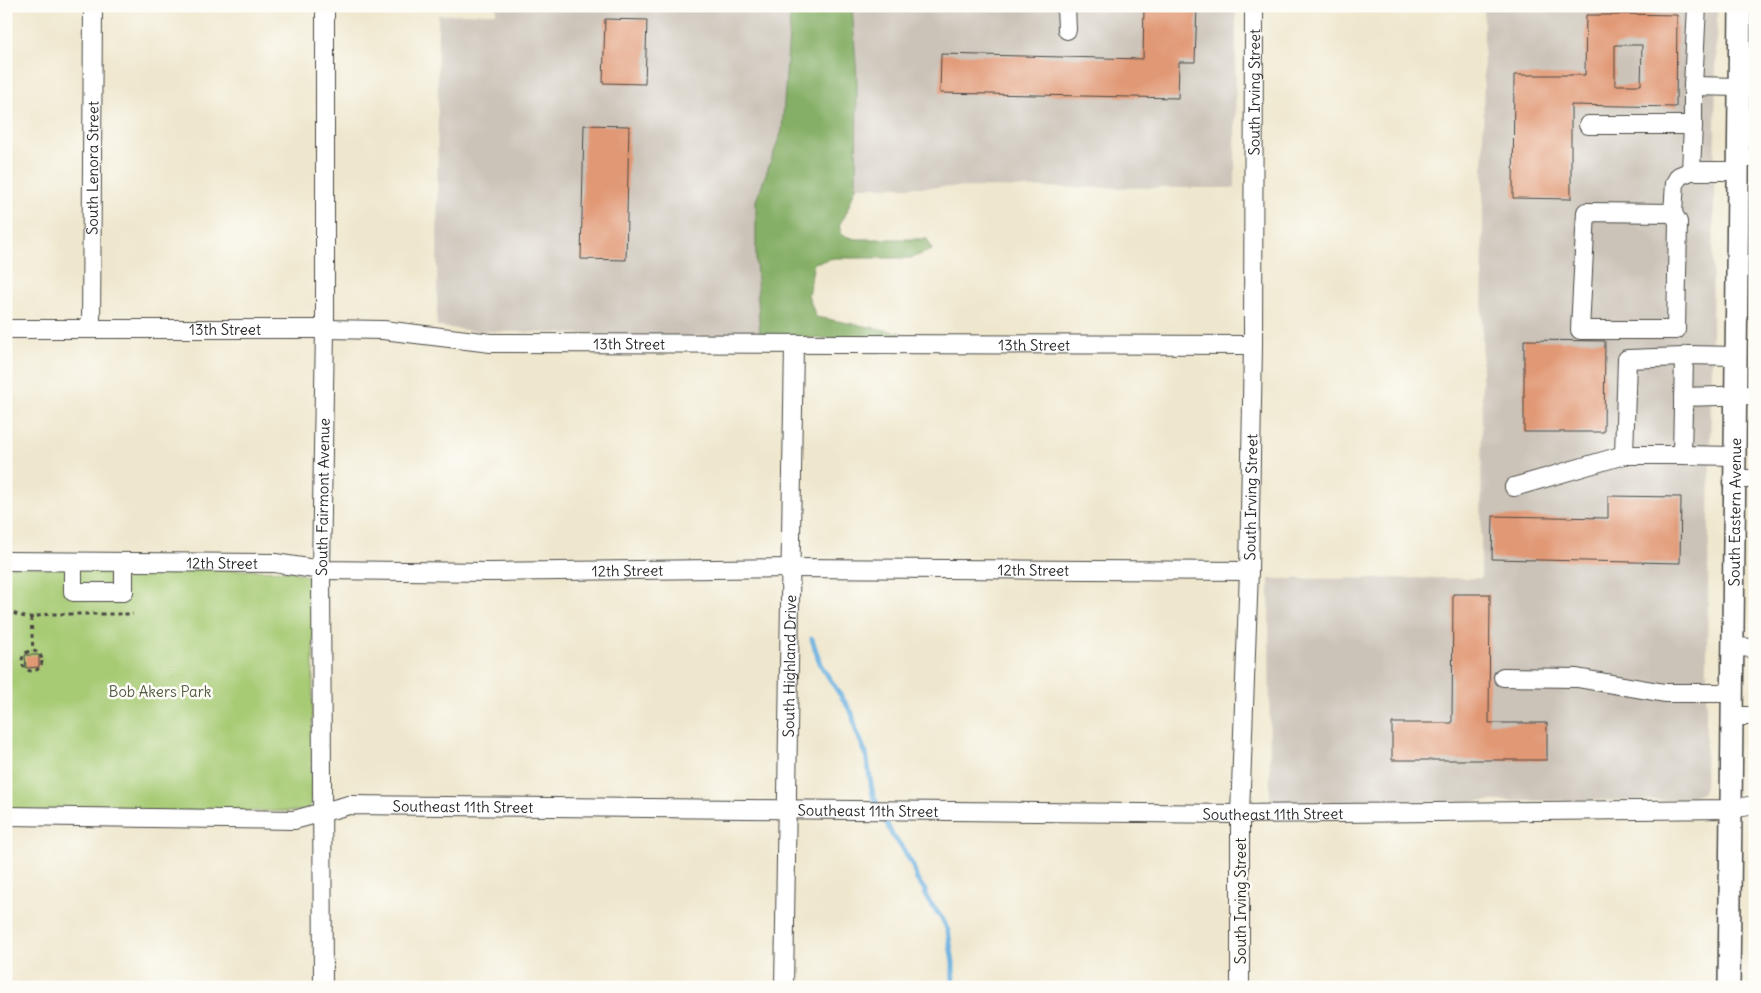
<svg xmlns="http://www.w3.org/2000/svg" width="1761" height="993" font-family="Delius,sans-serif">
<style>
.industrial{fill:#cbc3b8}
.green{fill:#a7cb74;stroke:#697b50}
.forest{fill:#85af66;stroke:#586d48}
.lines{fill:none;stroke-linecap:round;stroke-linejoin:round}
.stream{stroke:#69b0e0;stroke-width:5}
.building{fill:#e19874;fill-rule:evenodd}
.minor-casing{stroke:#484743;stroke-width:20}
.major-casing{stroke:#484743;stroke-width:24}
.path{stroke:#484743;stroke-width:3;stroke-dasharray:4 4;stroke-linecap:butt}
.minor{stroke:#fff;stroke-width:18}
.major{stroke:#fff;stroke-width:21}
.labels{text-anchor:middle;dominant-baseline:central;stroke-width:5;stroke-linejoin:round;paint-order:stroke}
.street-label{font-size:15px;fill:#2b2b2b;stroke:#fdfcf7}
.park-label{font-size:15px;fill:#505b41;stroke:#fdfcf7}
</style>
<rect width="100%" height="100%" fill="#fdfcf7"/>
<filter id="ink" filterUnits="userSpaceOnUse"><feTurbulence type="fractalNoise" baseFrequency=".02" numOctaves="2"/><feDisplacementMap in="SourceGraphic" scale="10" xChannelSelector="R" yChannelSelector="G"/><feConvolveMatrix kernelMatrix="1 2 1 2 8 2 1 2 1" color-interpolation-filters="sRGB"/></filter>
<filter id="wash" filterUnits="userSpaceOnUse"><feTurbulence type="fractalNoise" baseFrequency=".0096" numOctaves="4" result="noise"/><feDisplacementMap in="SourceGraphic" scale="20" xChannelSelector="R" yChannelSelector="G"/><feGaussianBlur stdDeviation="1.12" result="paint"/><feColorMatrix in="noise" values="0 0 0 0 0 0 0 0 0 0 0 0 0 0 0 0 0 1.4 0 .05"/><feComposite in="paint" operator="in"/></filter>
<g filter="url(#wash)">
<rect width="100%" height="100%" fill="#efe7cd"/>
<g class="industrial">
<polygon points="497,6 791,6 782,131 756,201 756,260 760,338 473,331 437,326 438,15 496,13"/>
<polygon points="852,6 1236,6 1235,188 856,187 857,80"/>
<polygon points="1484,6 1717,6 1705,787 1702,793 1695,796 1679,800 1270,802 1269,579 1481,578"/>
</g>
<path class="green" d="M6,566l284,5c15,4 22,4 24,21l-3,213 -5,6 -300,1z"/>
<polygon class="forest" points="791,6 852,6 857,80 856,187 845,216 839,225 842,235 855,239 927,239 932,250 911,258 834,258 814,263 808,295 816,317 902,333 888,339 760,338 756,260 756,201 782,131"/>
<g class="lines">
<g class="stream">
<polyline points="812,639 820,664 852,713 856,730 866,754 873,796 879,807"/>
<polyline points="883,815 892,835 902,847 913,866 917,880 925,890 926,897 943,920 948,931 953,963 953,987"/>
</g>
</g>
<g id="blocks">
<g class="building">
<polygon points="1144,6 1197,6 1195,62 1179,62 1178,98 940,93 941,54 1143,59"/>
<path d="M1619,14l58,1 -1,92 -105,-2v94l-58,-1 1,-123h71l1,-60h33zM1615,45h27l-1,40h-26z"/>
<polygon points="605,19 647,20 645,84 603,83"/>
<polygon points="584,125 629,126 626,260 581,259"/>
<polygon points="1524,340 1605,341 1604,432 1524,432"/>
<polygon points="1608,496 1681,497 1680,563 1492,559 1493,516 1608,518"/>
<polygon points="1453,594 1490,594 1489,723 1547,723 1547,760 1392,760 1392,723 1452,723"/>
<polygon points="25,655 39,655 39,667 26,668"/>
</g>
</g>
</g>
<g filter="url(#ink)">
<use href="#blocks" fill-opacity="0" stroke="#484743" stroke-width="1"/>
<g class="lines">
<g class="minor-casing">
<g id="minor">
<polyline points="1066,6 1067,30"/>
<polyline points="1693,86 1697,6"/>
<polyline points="1588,125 1693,125 1693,86 1739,87"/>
<polyline points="1693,125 1691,171 1738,171"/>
<polyline points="1738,158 1755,158"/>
<polyline points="1673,213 1678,222 1676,330 1580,330 1586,212 1673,213 1675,183 1679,176 1691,171"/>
<path id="s1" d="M6,329h319l58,1 108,13 762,2"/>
<path id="s2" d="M91,329l2,-323"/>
<polyline points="1683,397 1755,395"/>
<polyline points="1624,455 1627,359 1684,357"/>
<polyline points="1735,456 1682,455 1684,357 1687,355 1736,356"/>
<polyline points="1735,479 1755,479"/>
<polyline points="1514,487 1624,455 1682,455"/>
<path id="s3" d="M6,561l269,2 46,7 167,2 302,-4 459,3"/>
<polyline points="73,562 73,592 124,592 124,562"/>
<polyline points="1733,647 1755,648"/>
<polyline points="1503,677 1577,678 1665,693 1733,693"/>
<polyline points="1732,716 1755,716"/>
<path id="s4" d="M6,816l288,4 55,-15 891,9 491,-5 24,-4"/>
<path id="s5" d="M323,987l-2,-417 4,-241v-323"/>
<path id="s6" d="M784,987l10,-643"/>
<path id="s7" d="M1240,987v-173l9,-243 4,-226 1,-339"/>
</g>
</g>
<g class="major-casing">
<g id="major">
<path id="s8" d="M1729,987l11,-981"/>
</g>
</g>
<g class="path">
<polyline points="6,611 28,618 48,614 133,614"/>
<polyline points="31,618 33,651"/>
<circle cx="32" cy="661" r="10"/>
</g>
<use href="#minor" class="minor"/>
<use href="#major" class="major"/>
</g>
</g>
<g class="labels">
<g class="street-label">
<text stroke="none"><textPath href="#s7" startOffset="895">South Irving Street</textPath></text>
<text stroke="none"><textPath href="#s2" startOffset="161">South Lenora Street</textPath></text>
<text stroke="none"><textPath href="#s1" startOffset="219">13th Street</textPath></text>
<text stroke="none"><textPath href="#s1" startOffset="624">13th Street</textPath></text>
<text stroke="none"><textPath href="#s1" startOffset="1029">13th Street</textPath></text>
<text stroke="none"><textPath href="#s5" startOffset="490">South Fairmont Avenue</textPath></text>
<text stroke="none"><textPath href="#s7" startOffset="490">South Irving Street</textPath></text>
<text stroke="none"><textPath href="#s8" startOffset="475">South Eastern Avenue</textPath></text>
<text stroke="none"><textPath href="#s3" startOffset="216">12th Street</textPath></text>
<text stroke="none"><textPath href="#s3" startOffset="622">12th Street</textPath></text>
<text stroke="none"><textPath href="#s3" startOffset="1028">12th Street</textPath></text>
<text stroke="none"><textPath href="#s6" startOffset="321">South Highland Drive</textPath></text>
<text stroke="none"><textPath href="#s4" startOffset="459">Southeast 11th Street</textPath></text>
<text stroke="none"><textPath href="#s4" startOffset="864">Southeast 11th Street</textPath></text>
<text stroke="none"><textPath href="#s4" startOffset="1269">Southeast 11th Street</textPath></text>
<text transform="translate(1240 901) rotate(-90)">South Irving Street</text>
</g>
<g class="park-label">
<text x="160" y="691">Bob Akers Park</text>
</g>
</g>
<rect width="1761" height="993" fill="none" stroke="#fdfcf7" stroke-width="25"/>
</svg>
